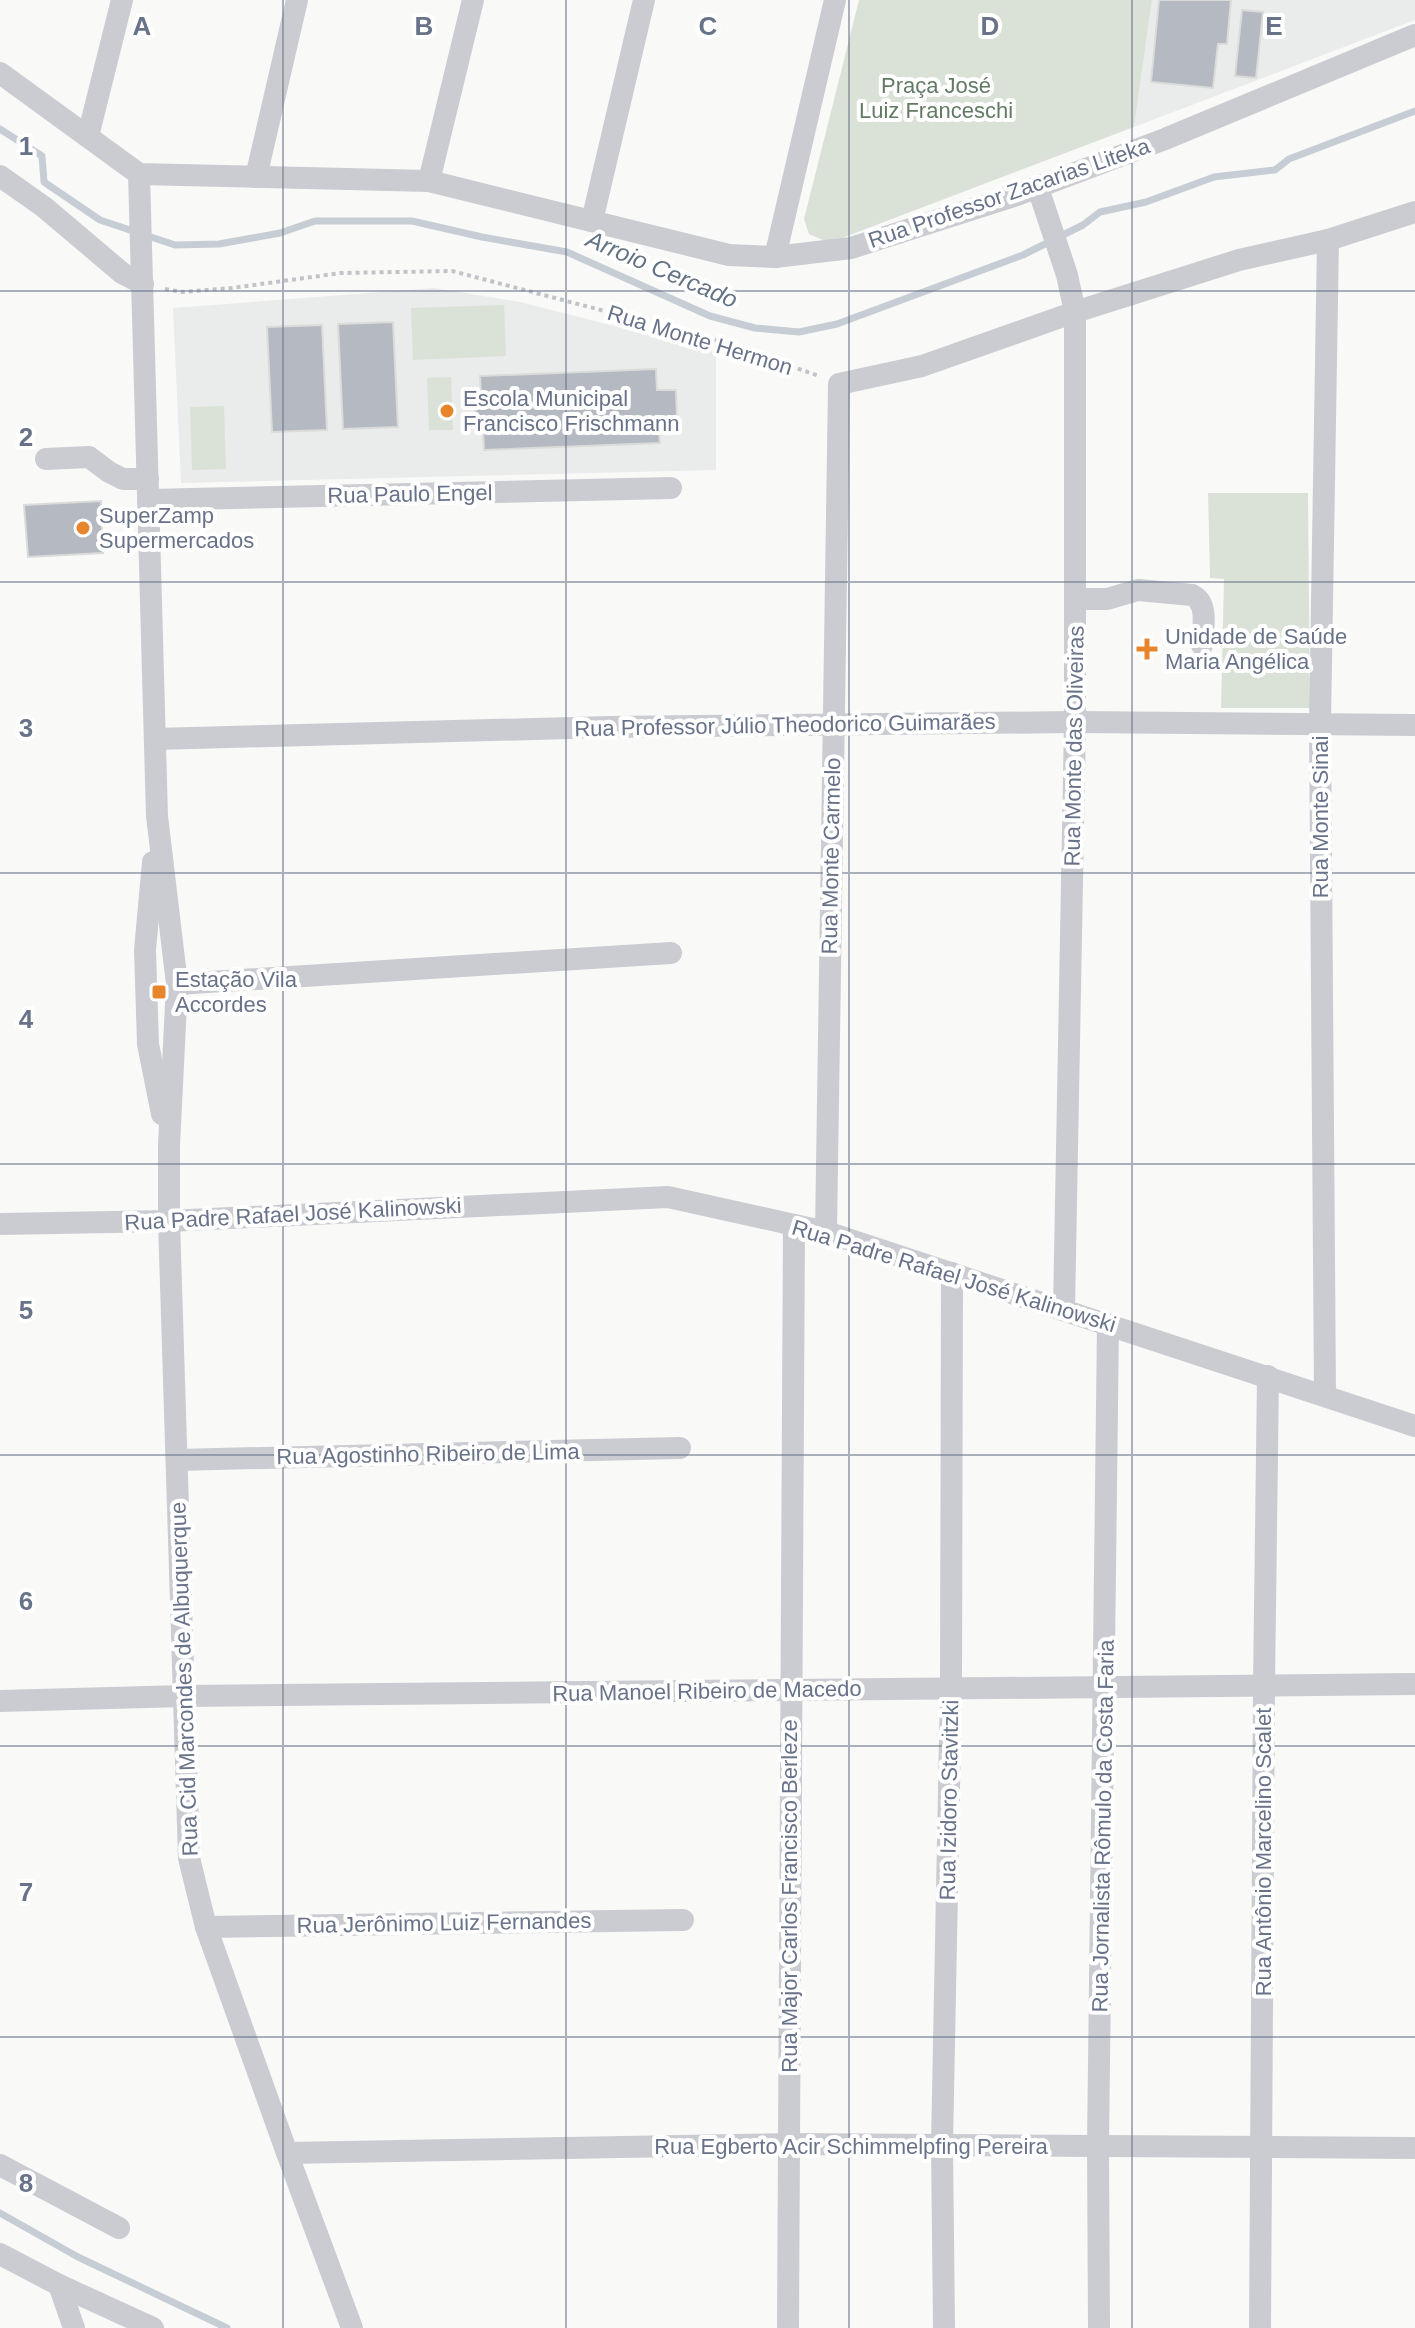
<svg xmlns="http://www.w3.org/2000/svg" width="1415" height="2328" font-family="Arial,sans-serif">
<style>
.built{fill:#eaebeb}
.green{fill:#dae2d8}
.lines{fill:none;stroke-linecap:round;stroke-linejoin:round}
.stream{stroke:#c7cdd4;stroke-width:7}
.building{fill:#b5b9c2;stroke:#dbdcda;stroke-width:2}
.path{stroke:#c1c3c6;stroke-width:4;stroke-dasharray:4 4;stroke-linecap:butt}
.minor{stroke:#caccd1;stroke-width:22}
.grid{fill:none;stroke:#687289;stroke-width:2;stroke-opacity:0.55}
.poi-dot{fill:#e6852c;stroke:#fff;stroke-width:3}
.labels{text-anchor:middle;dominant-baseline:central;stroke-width:8;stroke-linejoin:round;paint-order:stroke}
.park-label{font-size:22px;fill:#637a65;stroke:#fff}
.street-label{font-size:22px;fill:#687289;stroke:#fff}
.poi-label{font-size:22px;fill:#687289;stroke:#fff;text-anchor:start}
.water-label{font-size:24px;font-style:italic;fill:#647383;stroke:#fff}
.grid-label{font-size:26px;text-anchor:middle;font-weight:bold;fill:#687289;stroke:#fff;stroke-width:8;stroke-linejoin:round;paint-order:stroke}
</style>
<rect width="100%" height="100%" fill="#f9faf8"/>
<g class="built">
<polygon points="1152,0 1415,0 1415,20 1134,127"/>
<polygon points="434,288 520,302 716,352 716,470 181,483 173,308"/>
</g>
<g class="green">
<polygon points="859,0 1152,0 1134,127 842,238 825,241 809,234 804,219"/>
<polygon points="504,305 506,356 413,360 411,308"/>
<polygon points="451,377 453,430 429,430 427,378"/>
<polygon points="224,406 226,469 192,470 190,407"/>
<polygon points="1208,493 1308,493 1310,708 1221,708 1224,579 1210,578"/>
</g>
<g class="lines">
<g class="stream">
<polyline points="0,129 42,156 44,182 100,220 175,245 219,244 280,233 315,221 412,221 482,237 567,252 710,316 755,328 799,332 837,324 1023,255 1083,225 1100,212 1146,202 1214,177 1275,170 1289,159 1415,111"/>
<polyline points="0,2213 78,2257 227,2328"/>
</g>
</g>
<g class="building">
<polygon points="1159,0 1231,0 1227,44 1218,44 1213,88 1151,82"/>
<polygon points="1242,10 1263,12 1256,78 1235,76"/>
<polygon points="393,322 398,427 343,429 338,324"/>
<polygon points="322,325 327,430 272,432 267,327"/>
<polygon points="656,369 657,390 676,390 677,421 658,421 660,443 484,450 483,432 476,432 475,397 481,396 480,376"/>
<polygon points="101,501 103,553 28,557 24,505"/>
</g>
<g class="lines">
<polyline class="path" points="165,289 182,292 232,288 341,273 452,271 719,341 819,376"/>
<g class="minor">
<polyline points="0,73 139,174 429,181 729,255 775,257 851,248 1017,195 1165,139 1415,35"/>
<polyline points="88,136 122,0"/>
<polyline points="139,174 157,816 177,984 169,1146 169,1221 189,1858 206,1927 287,2153 352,2328"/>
<polyline points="0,176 44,207 122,273 143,284"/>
<polyline points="256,177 297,0"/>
<polyline points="429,181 473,0"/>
<polyline points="1038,188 1067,275 1075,312 1075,722 1064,1310"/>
<polyline points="592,221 644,0"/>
<polyline points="775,257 835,0"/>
<polyline points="46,459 89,457 109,472 123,479 148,479"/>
<polyline points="148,500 671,488"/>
<path d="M1075,599h32l31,-9 54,5c17,8 11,33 10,50"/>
<polyline points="155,739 608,727 1075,722 1415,725"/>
<polyline points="153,862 145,950 148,1044 162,1114"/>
<polyline points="177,984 671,953"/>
<polyline points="0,1224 169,1221 668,1197 826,1232 1415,1426"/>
<polyline points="826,1232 839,384 922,366 1075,312 1239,260 1328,240 1415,212"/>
<polyline points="1325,1395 1320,724 1328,240"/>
<polyline points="177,1460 680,1448"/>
<polyline points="0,1701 184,1696 1415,1684"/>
<polyline points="206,1927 683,1920"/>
<polyline points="287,2153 789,2144 1415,2148"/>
<polyline points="0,2165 119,2228"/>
<polyline points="0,2254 59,2285 153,2328"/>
<polyline points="59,2285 74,2328"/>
<polyline points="788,2328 794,1225"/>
<polyline points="944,2328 942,2145 951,1688 952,1273"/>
<polyline points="1099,2328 1098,2146 1108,1324"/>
<polyline points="1260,2328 1264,1686 1268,1376"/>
</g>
</g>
<path class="grid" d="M283,0v2328M566,0v2328M849,0v2328M1132,0v2328M0,291h1415M0,582h1415M0,873h1415M0,1164h1415M0,1455h1415M0,1746h1415M0,2037h1415"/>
<g class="poi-dot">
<circle cx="447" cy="411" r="8"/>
<circle cx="83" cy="528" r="8"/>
<path d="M1143 637h8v8h8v8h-8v8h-8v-8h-8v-8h8z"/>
<rect x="151" y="984" width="16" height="16" rx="4"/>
</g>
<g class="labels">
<g class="park-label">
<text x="936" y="85">Praça José<tspan x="936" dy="25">Luiz Franceschi</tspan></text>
</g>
<g class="street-label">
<text transform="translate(1009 193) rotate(-19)">Rua Professor Zacarias Liteka</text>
<text transform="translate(700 340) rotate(17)">Rua Monte Hermon</text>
<text transform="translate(410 494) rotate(-1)">Rua Paulo Engel</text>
<text transform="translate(785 725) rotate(-1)">Rua Professor Júlio Theodorico Guimarães</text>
<text transform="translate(1074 746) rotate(-89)">Rua Monte das Oliveiras</text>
<text transform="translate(1320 817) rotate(-90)">Rua Monte Sinai</text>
<text transform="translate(831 856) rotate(-89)">Rua Monte Carmelo</text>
<text transform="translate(293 1214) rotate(-3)">Rua Padre Rafael José Kalinowski</text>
<text transform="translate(954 1276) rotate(17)">Rua Padre Rafael José Kalinowski</text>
<text transform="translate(428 1454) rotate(-1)">Rua Agostinho Ribeiro de Lima</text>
<text transform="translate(184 1679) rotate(-92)">Rua Cid Marcondes de Albuquerque</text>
<text transform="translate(707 1691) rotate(-1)">Rua Manoel Ribeiro de Macedo</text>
<text transform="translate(949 1800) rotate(-89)">Rua Izidoro Stavitzki</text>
<text transform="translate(1103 1826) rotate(-89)">Rua Jornalista Rômulo da Costa Faria</text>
<text transform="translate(1263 1852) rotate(-90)">Rua Antônio Marcelino Scalet</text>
<text transform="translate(789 1896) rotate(-90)">Rua Major Carlos Francisco Berleze</text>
<text transform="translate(444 1923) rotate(-1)">Rua Jerônimo Luiz Fernandes</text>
<text x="851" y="2146">Rua Egberto Acir Schimmelpfing Pereira</text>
</g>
<g class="poi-label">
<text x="463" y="398">Escola Municipal<tspan x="463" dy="25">Francisco Frischmann</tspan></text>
<text x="99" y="515">SuperZamp<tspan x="99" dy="25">Supermercados</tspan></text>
<text x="1165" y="636">Unidade de Saúde<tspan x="1165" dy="25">Maria Angélica</tspan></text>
<text x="175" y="979">Estação Vila<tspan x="175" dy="25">Accordes</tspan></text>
</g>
<g class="water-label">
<text transform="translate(662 269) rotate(23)">Arroio Cercado</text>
</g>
</g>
<g class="grid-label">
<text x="142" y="35">A</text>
<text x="424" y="35">B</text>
<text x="708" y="35">C</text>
<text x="990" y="35">D</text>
<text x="1274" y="35">E</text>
<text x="26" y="155">1</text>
<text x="26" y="446">2</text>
<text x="26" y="737">3</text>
<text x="26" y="1028">4</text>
<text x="26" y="1319">5</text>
<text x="26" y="1610">6</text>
<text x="26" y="1901">7</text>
<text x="26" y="2192">8</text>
</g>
</svg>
